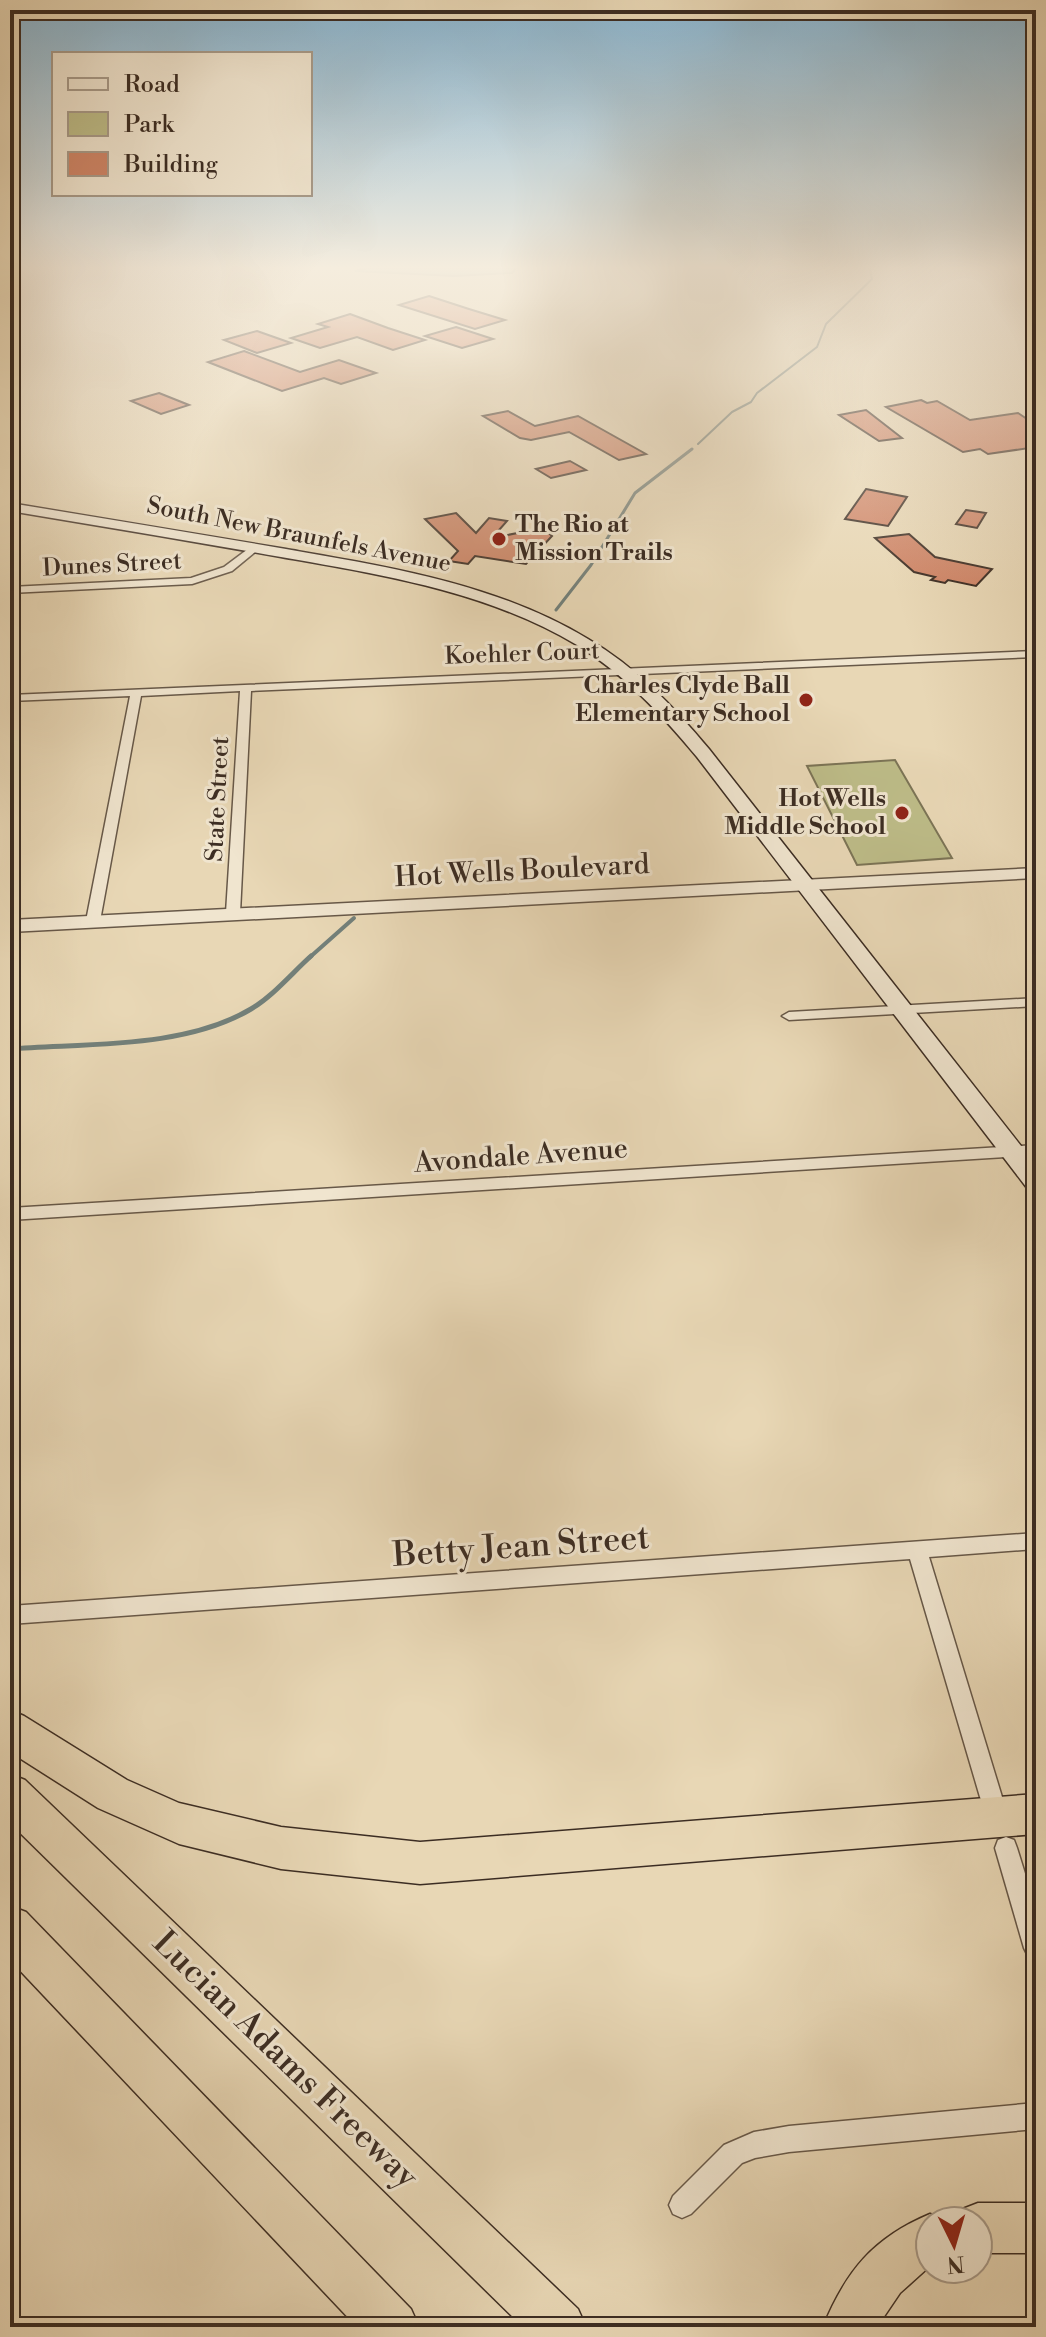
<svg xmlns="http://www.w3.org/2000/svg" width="1046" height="2337" font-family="'Libre Bodoni',serif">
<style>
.green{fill:#bdbc88;stroke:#7c7456;stroke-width:2}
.water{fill:#98b8b4;stroke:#73807a;stroke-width:2}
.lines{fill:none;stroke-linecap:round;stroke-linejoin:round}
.stream-far3{stroke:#73807a;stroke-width:2}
.stream-far2{stroke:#73807a;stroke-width:3}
.stream-far1{stroke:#73807a;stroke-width:4}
.stream{stroke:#73807a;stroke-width:5}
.building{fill:#cf8668;stroke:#3c2d23;stroke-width:2}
.minor-casing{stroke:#675848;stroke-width:3}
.tertiary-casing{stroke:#675848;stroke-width:3}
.secondary-casing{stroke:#3c2d23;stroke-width:3}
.motorway-casing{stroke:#3c2d23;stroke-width:3}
.minor{fill:#f0e5cf;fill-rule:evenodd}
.tertiary{fill:#f0e5cf;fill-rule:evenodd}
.secondary{fill:#f0e5cf;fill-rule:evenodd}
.motorway{fill:#e8d7b5;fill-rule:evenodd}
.poi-dot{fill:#8f2418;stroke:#f0e5cf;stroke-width:3}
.labels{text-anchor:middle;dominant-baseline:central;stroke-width:6;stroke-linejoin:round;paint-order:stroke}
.far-poi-label{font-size:24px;font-weight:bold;fill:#3c2d23;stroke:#f0e5cf;text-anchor:end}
.far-street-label{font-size:24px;fill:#3c2d23;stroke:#f0e5cf}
.street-label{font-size:28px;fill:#3c2d23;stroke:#f0e5cf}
.near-street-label{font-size:34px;fill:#3c2d23;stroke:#f0e5cf}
</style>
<rect width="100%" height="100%" fill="#e8d7b5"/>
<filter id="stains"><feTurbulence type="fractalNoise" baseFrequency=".0025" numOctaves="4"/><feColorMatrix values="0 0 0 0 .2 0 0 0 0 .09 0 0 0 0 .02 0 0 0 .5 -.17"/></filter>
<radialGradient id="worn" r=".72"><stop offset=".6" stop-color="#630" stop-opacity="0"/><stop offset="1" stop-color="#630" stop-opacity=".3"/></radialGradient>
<polygon class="green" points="895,760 952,858 857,865 807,766"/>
<polygon class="water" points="376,266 518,266 512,273 454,276 355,271"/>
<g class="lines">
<polyline class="stream-far3" points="698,444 732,412 751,402 757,393 817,347 826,324 872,279 869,266"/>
<polyline class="stream-far2" points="556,610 591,565 635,493 692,449"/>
<polyline class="stream-far1" points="309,958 354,918"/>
<path class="stream" d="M10,1049c76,-6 174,0 241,-40 22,-13 41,-36 60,-53"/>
</g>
<g class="building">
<polygon points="429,296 469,309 505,320 475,329 399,305"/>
<polygon points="350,314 388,328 425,340 393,350 357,337 320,348 291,338 328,327 318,324"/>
<polygon points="456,327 493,339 462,348 425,336"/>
<polygon points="257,331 291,343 257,353 224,340"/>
<polygon points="244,351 300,372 339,360 376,373 341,384 324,378 282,391 208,362"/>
<polygon points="159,393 189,405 161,414 131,401"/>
<polygon points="921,400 927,403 937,401 970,420 1018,413 1036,425 1036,447 988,454 980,449 963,452 886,407"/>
<polygon points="866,410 902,438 879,441 839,415"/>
<polygon points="508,411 535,426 578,416 646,454 619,460 569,432 531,440 520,438 483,416"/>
<polygon points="570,461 586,470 551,478 536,469"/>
<polygon points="866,489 907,497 888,526 845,519"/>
<polygon points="966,510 986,513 977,528 956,524"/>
<polygon points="456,513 476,533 489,518 507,521 492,538 543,528 552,536 526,564 475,556 468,564 449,561 458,551 425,519"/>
<polygon points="909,534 935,557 992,569 976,586 948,580 945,583 931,580 935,577 914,572 875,538"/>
</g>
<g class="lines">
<g class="minor-casing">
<g id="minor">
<polygon points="252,546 260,548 232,571 192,584 10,593 10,587 191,578 224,567"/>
<polygon points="1036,651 1036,657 251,691 240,913 233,917 226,913 240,691 141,696 100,921 93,925 86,921 130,696 10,701 10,695"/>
<polygon points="1036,998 1036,1006 789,1020 782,1016 789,1012"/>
<polygon points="1036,1145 1036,1155 10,1220 10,1208"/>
<polygon points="1036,1533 1036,1549 929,1557 1002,1797 999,1805 991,1808 983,1805 980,1797 910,1559 10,1624 10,1606"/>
<polygon points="1006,1837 1014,1840 1017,1848 1036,1909 1036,1960 1028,1956 1024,1948 995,1848 998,1840"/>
<polygon points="1036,2103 1036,2129 789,2152 755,2158 742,2163 691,2214 682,2218 673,2214 669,2205 673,2196 724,2145 754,2132 789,2126"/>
</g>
</g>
<g class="tertiary-casing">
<polygon id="tertiary" points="1036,868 1036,878 10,932 10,920"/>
</g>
<g class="secondary-casing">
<g id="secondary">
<polygon points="1028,266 1036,266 1036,271"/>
<path d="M10,503c92,15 184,30 276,46 103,18 211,35 302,90 48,28 86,68 121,110l327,416v25l-9,-2 -330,-431c-35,-42 -73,-83 -120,-112 -90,-54 -195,-70 -296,-88 -90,-16 -181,-31 -271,-46z"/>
</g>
</g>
<g class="motorway-casing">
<g id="motorway">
<polygon points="10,1710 24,1716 127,1780 179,1803 281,1827 420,1842 1036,1794 1036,1834 420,1884 281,1869 179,1844 98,1808 10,1752"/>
<polygon points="10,1774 25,1780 578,2309 586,2327 523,2327 10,1823"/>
<polygon points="10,1906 26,1912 411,2309 419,2327 357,2327 10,1960"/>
<polygon points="978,2203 1036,2203 1036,2253 978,2253 978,2221 956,2221 960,2210"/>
<path d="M930,2214l17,7h-17v45l-30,27 -23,34h-54c23,-56 50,-89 107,-113z"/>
</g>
</g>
<use href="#minor" class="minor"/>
<use href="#tertiary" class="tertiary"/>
<use href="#secondary" class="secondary"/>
<use href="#motorway" class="motorway"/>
</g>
<linearGradient id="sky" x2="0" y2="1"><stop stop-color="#88b6d3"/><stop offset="0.45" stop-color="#f5edde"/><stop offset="1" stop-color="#f5edde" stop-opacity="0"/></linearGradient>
<rect width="1046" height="594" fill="url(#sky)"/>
<g class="poi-dot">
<circle cx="499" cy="539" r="8"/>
<circle cx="806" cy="700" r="8"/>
<circle cx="902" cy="813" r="8"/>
</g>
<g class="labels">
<g class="far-poi-label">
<text x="515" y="525" text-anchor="start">The Rio at<tspan x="515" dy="28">Mission Trails</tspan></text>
<text x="790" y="686">Charles Clyde Ball<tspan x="790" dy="28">Elementary School</tspan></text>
<text x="886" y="799">Hot Wells<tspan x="886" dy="28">Middle School</tspan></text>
</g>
<g class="far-street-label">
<text transform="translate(299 535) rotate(11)">South New Braunfels Avenue</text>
<text transform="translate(112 565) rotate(-3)">Dunes Street</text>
<text transform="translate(522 654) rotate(-2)">Koehler Court</text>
<text transform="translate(218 799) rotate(-87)">State Street</text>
</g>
<g class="street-label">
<text transform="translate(522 871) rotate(-3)">Hot Wells Boulevard</text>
<text transform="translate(521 1156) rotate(-4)">Avondale Avenue</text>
</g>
<g class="near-street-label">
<text transform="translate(521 1547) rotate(-4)">Betty Jean Street</text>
<text transform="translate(285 2060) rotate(44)">Lucian Adams Freeway</text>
</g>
</g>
<rect width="1046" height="2337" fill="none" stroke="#e8d7b5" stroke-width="40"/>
<rect x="12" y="12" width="1022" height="2313" fill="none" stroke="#3c2d23" stroke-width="4"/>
<rect x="20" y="20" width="1006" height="2297" fill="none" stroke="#3c2d23" stroke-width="2"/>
<rect x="52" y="52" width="260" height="144" fill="#f0e5cf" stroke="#a89b8a" stroke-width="2"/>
<rect x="68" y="78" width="40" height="12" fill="#f0e5cf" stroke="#a89b8a" stroke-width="2"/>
<text x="124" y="92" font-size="24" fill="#3c2d23">Road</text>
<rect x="68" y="112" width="40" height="24" fill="#bdbc88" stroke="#a89b8a" stroke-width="2"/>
<text x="124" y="132" font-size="24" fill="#3c2d23">Park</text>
<rect x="68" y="152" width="40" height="24" fill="#cf8668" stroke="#a89b8a" stroke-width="2"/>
<text x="124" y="172" font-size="24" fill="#3c2d23">Building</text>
<g transform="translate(954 2245) rotate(175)"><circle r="38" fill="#f0e5cf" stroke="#a89b8a" stroke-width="2"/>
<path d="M0-6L14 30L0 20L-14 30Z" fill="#8f2418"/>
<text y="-12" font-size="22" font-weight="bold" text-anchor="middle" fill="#3c2d23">N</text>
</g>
<rect width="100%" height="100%" filter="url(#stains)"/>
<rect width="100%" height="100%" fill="url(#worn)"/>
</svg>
